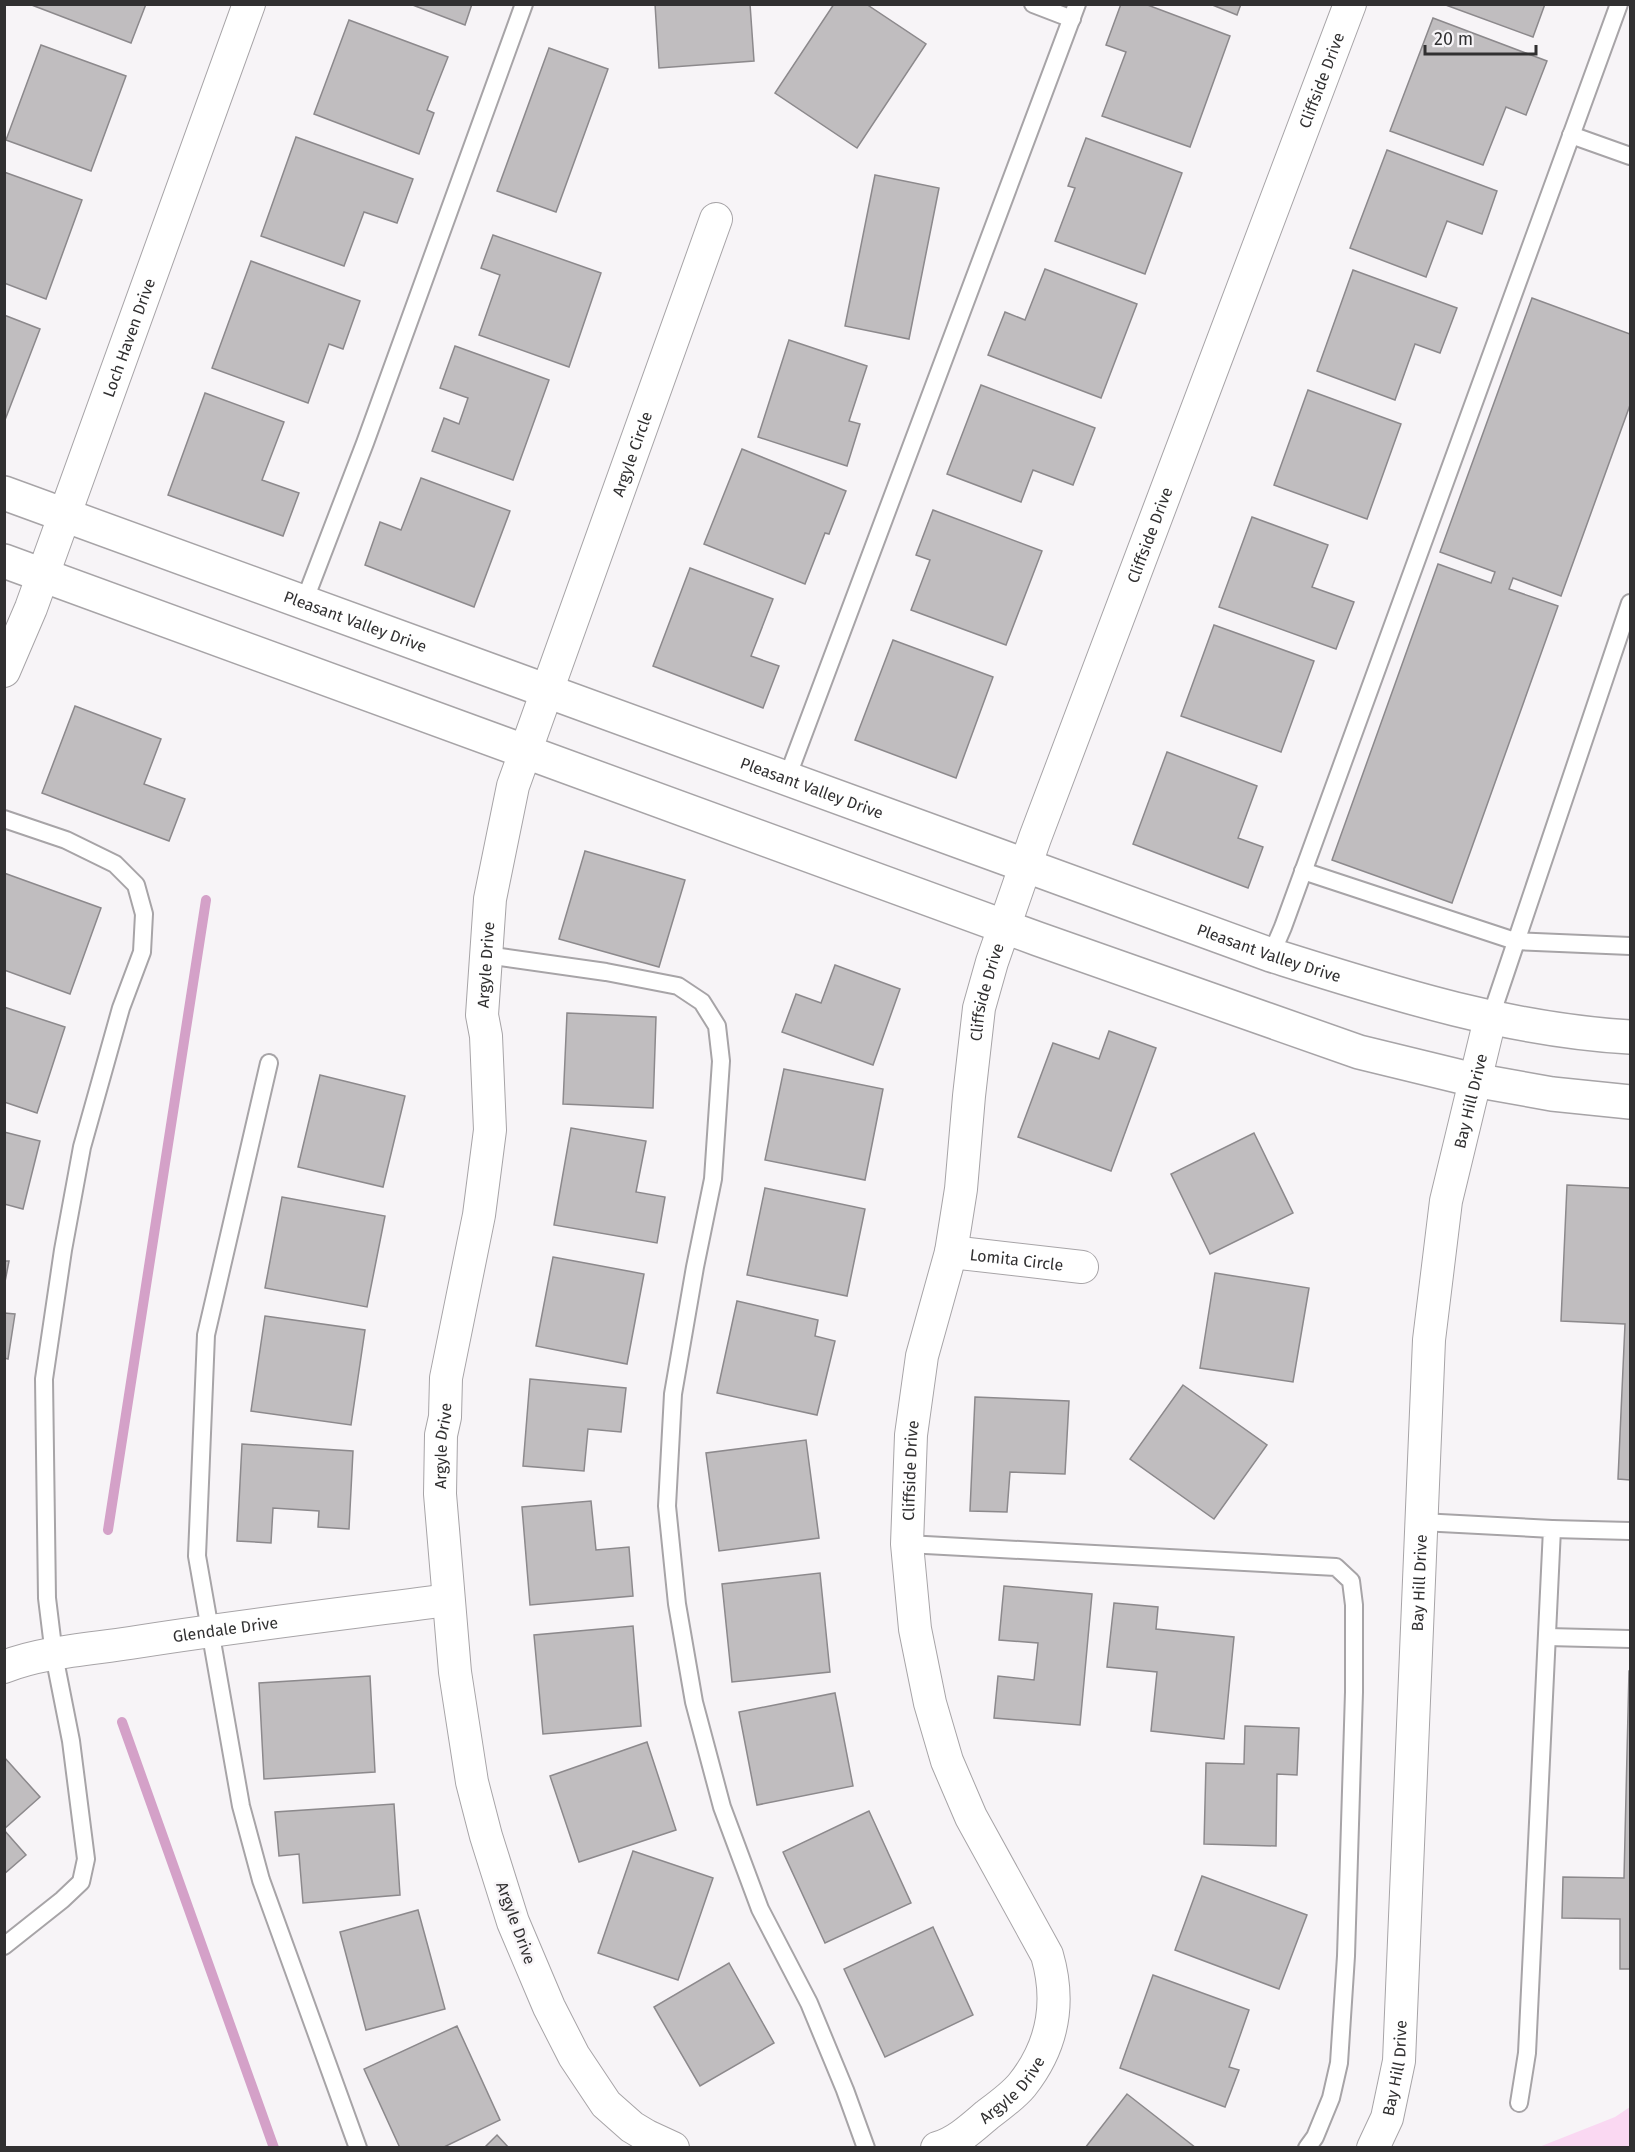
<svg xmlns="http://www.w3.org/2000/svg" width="1635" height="2152" font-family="'Fira Sans',sans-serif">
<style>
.green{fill:#fad8f2}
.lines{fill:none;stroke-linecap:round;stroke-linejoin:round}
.stream{stroke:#d4a1c8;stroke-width:10}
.building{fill:#c0bdbf;stroke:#8c898c;stroke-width:1.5}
.lane-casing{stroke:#a7a4a7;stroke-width:20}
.street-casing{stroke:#a7a4a7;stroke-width:34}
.secondary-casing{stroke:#a7a4a7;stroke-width:36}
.lane{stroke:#fff;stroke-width:16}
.street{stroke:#fff;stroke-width:32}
.secondary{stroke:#fff;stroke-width:33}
.labels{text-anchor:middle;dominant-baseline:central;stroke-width:5;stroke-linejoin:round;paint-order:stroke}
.street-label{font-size:16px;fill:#313031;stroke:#f7f4f7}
</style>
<rect width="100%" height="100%" fill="#f7f4f7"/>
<polygon class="green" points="1630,2107 1630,2147 1539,2147 1615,2117"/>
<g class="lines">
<g class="stream">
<polyline points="108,1530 206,900"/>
<polyline points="122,1722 274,2148"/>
</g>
</g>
<g class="building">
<polygon points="29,4 146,4 131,43"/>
<polygon points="410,4 472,4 465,25"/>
<polygon points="655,4 750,4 754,61 659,68"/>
<polygon points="834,4 866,4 926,44 857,148 775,93"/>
<polygon points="1121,4 1145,4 1230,36 1190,147 1102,116 1126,52 1106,45"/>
<polygon points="1210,4 1241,4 1237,15"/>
<polygon points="1443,4 1545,4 1533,37"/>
<polygon points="1433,18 1547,61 1526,115 1506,107 1483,165 1390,131"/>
<polygon points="349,20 448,57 427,110 434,113 419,154 314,114"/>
<polygon points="41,45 126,76 91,171 6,140"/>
<polygon points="549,48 608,69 556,212 497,191"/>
<polygon points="296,137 413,179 397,223 364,212 344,266 261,236"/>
<polygon points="1086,138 1182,173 1145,274 1055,241 1075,188 1068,186"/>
<polygon points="1387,150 1497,191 1482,234 1447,221 1426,277 1350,248"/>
<polygon points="4,172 82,200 46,299 4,283"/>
<polygon points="875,175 939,188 909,339 845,326"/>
<polygon points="493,235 601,273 569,367 479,335 500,275 481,268"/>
<polygon points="251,261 360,301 343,349 329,344 308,403 212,368"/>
<polygon points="1045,269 1137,304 1101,398 988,355 1005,312 1025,320"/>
<polygon points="1353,270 1457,308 1440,353 1415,344 1395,400 1317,371"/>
<polygon points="1532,298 1630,334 1630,405 1561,596 1513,578 1509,589 1558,606 1452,903 1332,860 1438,564 1491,583 1495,572 1440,552"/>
<polygon points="4,315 40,329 5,420 4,420"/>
<polygon points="789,340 867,366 849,421 860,424 847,466 758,437"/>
<polygon points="455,346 549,380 513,480 432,451 444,418 459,424 468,398 440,388"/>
<polygon points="981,385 1095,428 1073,485 1033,470 1021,502 947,474"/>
<polygon points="1308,390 1401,424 1367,519 1274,485"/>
<polygon points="205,393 284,422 262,480 299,493 283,536 168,495"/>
<polygon points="742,449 846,491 829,534 825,533 805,584 704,544"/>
<polygon points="421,478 510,511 474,607 365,565 380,522 401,530"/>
<polygon points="933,510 1042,551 1006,645 911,610 930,560 916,555"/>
<polygon points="1252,517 1328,545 1312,587 1354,602 1336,649 1219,607"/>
<polygon points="690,568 773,599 751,656 779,666 763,708 653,666"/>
<polygon points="1214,625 1314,661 1281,752 1181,716"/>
<polygon points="893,640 993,677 956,778 855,740"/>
<polygon points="75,706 161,739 144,784 185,799 169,841 42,793"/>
<polygon points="1167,752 1257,786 1238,838 1263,847 1248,888 1133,844"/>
<polygon points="585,851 685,880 659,967 559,939"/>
<polygon points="4,873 101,908 70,994 4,970"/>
<polygon points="835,965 900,989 873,1065 782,1032 796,994 821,1003"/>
<polygon points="4,1007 65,1027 37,1113 4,1102"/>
<polygon points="567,1013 656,1017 653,1108 563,1104"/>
<polygon points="1109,1031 1156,1048 1111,1171 1018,1137 1053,1043 1099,1059"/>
<polygon points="784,1069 883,1089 865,1180 765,1160"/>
<polygon points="320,1075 405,1096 383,1187 298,1167"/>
<polygon points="571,1128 646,1141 636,1192 665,1197 657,1243 554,1225"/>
<polygon points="4,1132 40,1141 23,1209 4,1204"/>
<polygon points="1254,1133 1293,1213 1210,1254 1171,1174"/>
<polygon points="1567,1185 1630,1188 1630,1480 1618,1479 1625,1324 1561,1321"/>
<polygon points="765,1188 865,1209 847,1296 747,1275"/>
<polygon points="282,1197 385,1216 367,1307 265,1288"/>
<polygon points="553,1257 644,1274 627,1364 536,1346"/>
<polygon points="4,1261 9,1261 4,1287"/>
<polygon points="1215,1273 1309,1288 1293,1382 1200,1368"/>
<polygon points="737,1301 818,1320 815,1336 835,1341 817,1415 717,1393"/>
<polygon points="4,1313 15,1314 8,1359 4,1358"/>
<polygon points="265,1316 365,1330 351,1425 251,1411"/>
<polygon points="530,1379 626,1388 621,1432 588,1429 584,1471 523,1466"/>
<polygon points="1183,1385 1267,1445 1214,1519 1130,1459"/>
<polygon points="975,1397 1069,1401 1065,1474 1010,1472 1007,1512 970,1511"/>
<polygon points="806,1440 819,1538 719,1551 706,1453"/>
<polygon points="242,1444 353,1451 349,1529 318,1527 319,1511 273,1508 271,1543 237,1541"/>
<polygon points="591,1501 596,1550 629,1547 633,1596 530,1605 522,1507"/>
<polygon points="820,1573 830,1672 732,1682 722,1584"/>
<polygon points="1004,1586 1092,1594 1080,1725 994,1718 998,1676 1034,1680 1038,1643 999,1640"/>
<polygon points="1114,1603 1158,1607 1156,1629 1234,1637 1224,1739 1151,1731 1157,1672 1107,1667"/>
<polygon points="633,1626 641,1726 543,1734 534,1635"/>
<polygon points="1629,1671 1630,1671 1630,1969 1620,1969 1620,1919 1562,1918 1563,1877 1624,1878"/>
<polygon points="370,1676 375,1772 264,1779 259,1683"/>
<polygon points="835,1693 853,1786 757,1805 739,1712"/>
<polygon points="1245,1726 1299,1728 1297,1775 1277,1774 1276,1846 1204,1844 1206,1763 1244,1764"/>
<polygon points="647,1742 676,1830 579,1862 550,1776"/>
<polygon points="4,1757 40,1797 4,1829"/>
<polygon points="394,1804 400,1895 303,1903 299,1854 279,1856 275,1812"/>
<polygon points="869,1811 911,1903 825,1943 783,1852"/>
<polygon points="4,1830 26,1855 4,1874"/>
<polygon points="633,1851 713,1878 678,1980 598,1953"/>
<polygon points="1202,1876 1307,1915 1279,1989 1175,1950"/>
<polygon points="418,1910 445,2009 366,2030 340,1932"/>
<polygon points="933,1927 973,2015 885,2057 844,1969"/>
<polygon points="729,1963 774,2043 700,2086 654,2007"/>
<polygon points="1153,1975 1249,2010 1229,2067 1239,2070 1225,2107 1120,2068"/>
<polygon points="457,2026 500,2120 442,2148 400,2148 364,2069"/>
<polygon points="1127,2094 1196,2148 1085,2148"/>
<polygon points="497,2135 509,2148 484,2148"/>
</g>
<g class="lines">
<g class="lane-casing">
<g id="lane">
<polyline points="1033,4 1072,19"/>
<polyline points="1571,135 1630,156"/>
<polyline points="304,602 365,443 524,4"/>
<polyline points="787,778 1077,4"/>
<polyline points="4,819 66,840 115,864 136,885 144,914 142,952 121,1008 82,1147 63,1250 44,1379 47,1598 54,1655 71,1741 86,1859 81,1882 62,1900 4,1946"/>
<polyline points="1303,871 1515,941 1630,946"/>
<polyline points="486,955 606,972 678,986 702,1002 717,1026 721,1061 713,1179 695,1267 673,1394 667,1506 677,1604 694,1702 722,1807 760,1909 809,2003 845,2090 866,2148"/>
<polyline points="1271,955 1283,927 1619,4"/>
<polyline points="1490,1019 1630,603"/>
<polyline points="269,1063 206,1335 197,1556 241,1806 261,1880 358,2148"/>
<polyline points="1421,1522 1552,1529 1527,2053 1519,2103"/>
<polyline points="1552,1529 1630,1531"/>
<polyline points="907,1544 1336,1567 1351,1581 1354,1605 1354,1692 1346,1956 1339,2063 1331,2098 1315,2137 1307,2148"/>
<polyline points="1547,1637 1630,1639"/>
</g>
</g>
<g class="street-casing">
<g id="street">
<path id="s1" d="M4,671l27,-63 218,-604"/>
<path id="s2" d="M951,1252l131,15"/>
<path id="s3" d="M4,1667c37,-15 87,-18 126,-24 106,-17 212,-29 318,-43"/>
<path id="s4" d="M673,2148l-26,-12 -15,-9 -26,-23 -32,-48 -25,-49 -36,-85 -27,-86 -14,-54 -17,-110 -15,-178 1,-59 4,-18 1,-39 33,-163 11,-85 -4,-94 -4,-21 8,-116 23,-113 203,-567"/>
<path id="s5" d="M937,2148c19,-5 36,-21 50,-33 12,-9 26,-19 35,-30 31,-39 39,-82 25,-130l-76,-138 -24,-56 -17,-58 -15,-74 -8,-85 4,-109 11,-79 29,-104 10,-63 8,-93 10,-88 13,-46 43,-124 315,-834"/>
<path id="s6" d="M1373,2148l14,-30 12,-57 30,-721 17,-139 44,-182"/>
</g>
</g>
<g class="secondary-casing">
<g id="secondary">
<path id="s7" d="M4,493l1267,462c118,37 235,75 359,82"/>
<polyline points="4,561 1038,939 1359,1052 1474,1080 1552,1094 1630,1102"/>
</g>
</g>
<use href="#lane" class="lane"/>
<use href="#street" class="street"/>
<use href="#secondary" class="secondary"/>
</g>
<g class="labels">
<g class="street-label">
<text stroke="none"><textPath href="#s5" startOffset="2216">Cliffside Drive</textPath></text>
<text stroke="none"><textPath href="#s1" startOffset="356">Loch Haven Drive</textPath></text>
<text stroke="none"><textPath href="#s4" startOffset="1790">Argyle Circle</textPath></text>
<text stroke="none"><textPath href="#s5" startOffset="1730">Cliffside Drive</textPath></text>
<text stroke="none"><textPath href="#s7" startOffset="374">Pleasant Valley Drive</textPath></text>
<text stroke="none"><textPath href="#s7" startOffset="860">Pleasant Valley Drive</textPath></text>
<text stroke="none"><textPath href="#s7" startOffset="1346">Pleasant Valley Drive</textPath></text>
<text stroke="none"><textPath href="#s4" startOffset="1256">Argyle Drive</textPath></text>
<text stroke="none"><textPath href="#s5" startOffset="1244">Cliffside Drive</textPath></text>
<text stroke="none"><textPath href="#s6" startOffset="1056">Bay Hill Drive</textPath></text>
<text stroke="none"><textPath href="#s2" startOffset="66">Lomita Circle</textPath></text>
<text stroke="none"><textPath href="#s4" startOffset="770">Argyle Drive</textPath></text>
<text stroke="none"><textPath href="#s5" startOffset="758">Cliffside Drive</textPath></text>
<text stroke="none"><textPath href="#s6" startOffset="570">Bay Hill Drive</textPath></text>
<text stroke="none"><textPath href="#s3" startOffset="225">Glendale Drive</textPath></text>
<text transform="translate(516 1923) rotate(70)">Argyle Drive</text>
<text stroke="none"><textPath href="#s6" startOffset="84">Bay Hill Drive</textPath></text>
<text stroke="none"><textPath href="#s5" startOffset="96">Argyle Drive</textPath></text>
</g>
</g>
<rect width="1635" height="2152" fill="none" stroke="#313031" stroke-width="12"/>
<path d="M1425 45v9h111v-9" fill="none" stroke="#313031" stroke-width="3"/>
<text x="1434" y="45" font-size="18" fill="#313031" stroke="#f7f4f7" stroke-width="4.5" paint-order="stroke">20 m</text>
</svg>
